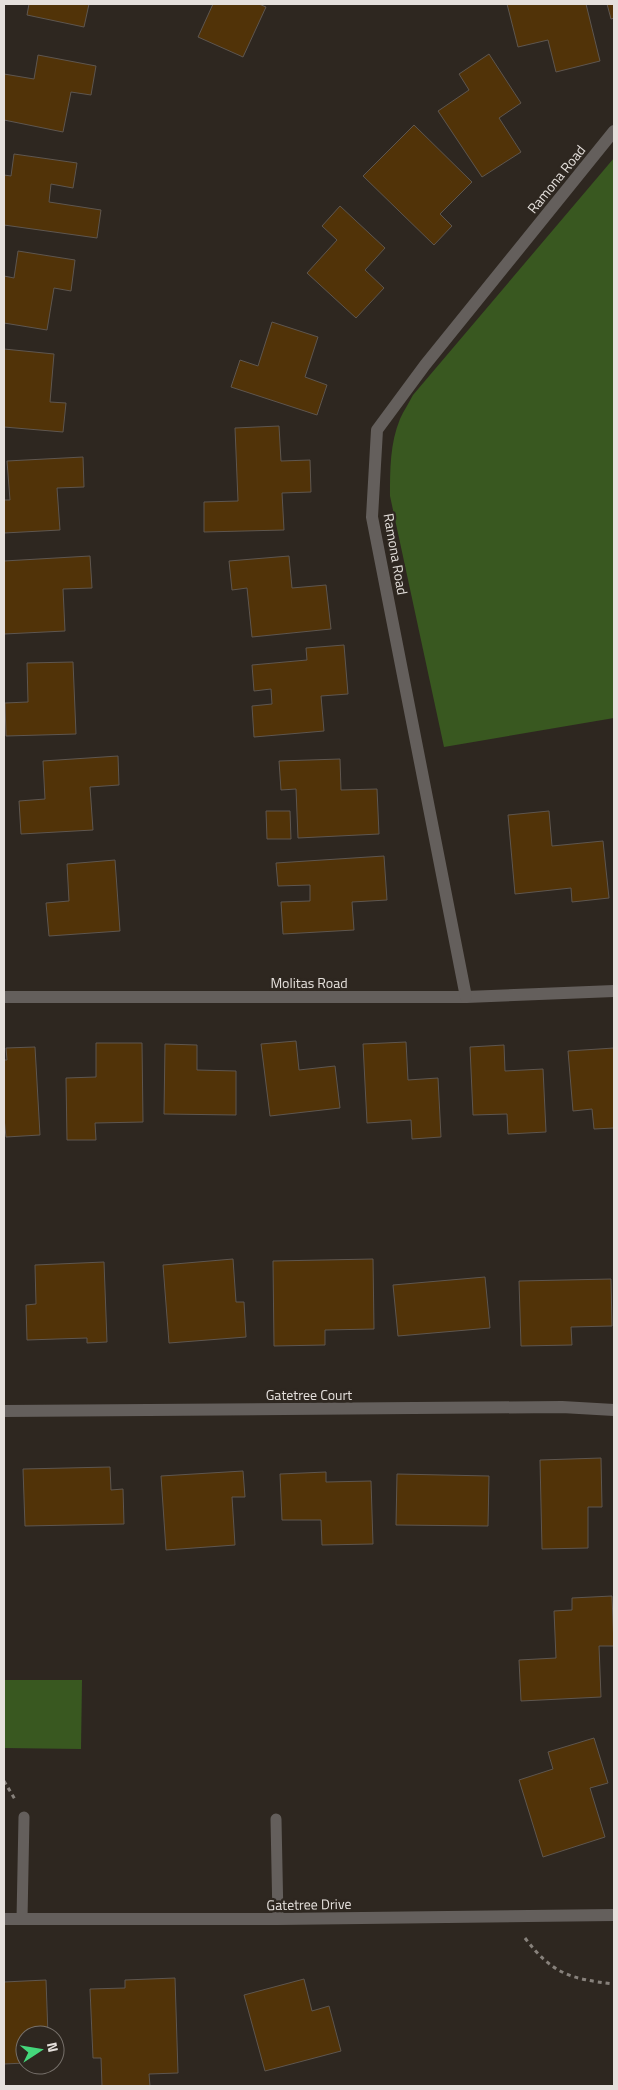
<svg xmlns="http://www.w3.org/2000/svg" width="618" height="2090" font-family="'Titillium Web',sans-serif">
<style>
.green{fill:#395820}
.building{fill:#513308;stroke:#5e564f}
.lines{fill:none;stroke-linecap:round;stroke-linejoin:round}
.path{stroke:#87817b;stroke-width:3;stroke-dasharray:4 4;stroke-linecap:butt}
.service{stroke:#645f5c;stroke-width:11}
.minor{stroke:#645f5c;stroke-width:12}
.labels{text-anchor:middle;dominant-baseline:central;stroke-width:5;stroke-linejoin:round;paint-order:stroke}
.street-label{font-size:14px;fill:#e5e0dc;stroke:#2e2720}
</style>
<rect width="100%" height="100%" fill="#2e2720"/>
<g class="green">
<path d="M614,158v560l-170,29 -54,-251c0,-26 0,-53 10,-77 4,-9 9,-16 13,-24z"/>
<polygon points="4,1680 82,1680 81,1749 4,1748"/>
</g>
<g class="building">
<polygon points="29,4 89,4 84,27 27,15"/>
<polygon points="213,4 259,4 266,7 243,57 198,37"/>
<polygon points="507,4 586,4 600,61 556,72 548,40 518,47"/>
<polygon points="607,4 614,4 614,18 611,19"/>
<polygon points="489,54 521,103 499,118 521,152 482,177 438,111 469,90 459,74"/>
<polygon points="38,55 96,66 91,95 71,92 63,132 4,120 4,74 34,79"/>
<polygon points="414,125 472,182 440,214 452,226 434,245 363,176"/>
<polygon points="14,154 77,163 73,188 51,184 49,202 101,210 97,238 4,225 4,175 11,176"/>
<polygon points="340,206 385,248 365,270 384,288 356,318 307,273 337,240 322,226"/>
<polygon points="18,251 75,260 71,291 54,288 47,330 4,323 4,276 14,278"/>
<polygon points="272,322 318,337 305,377 327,385 317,415 231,387 240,360 258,366"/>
<polygon points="4,349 54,354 50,402 66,403 63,432 4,427"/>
<polygon points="279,426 281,461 310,460 311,492 282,493 284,530 204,532 204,502 238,501 235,428"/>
<polygon points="83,457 84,487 57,488 60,530 4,533 4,500 10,500 7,461"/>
<polygon points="90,556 92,588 63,589 65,631 4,634 4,561"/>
<polygon points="289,556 292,588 326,585 331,629 252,637 247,588 232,590 229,561"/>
<polygon points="344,645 348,694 321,696 324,731 254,737 252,706 272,704 271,689 254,691 252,665 307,660 306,648"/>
<polygon points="73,662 76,734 6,736 5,703 28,702 27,663"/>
<polygon points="118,756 119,785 90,787 93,830 21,834 19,801 45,799 43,761"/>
<polygon points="340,759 341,790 377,789 379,834 298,838 296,789 281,790 279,761"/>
<polygon points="266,811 290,811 291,839 267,839"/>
<polygon points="549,811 552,846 603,841 609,898 572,902 571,888 515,894 508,815"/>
<polygon points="384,856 387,900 352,902 354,930 283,934 281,902 310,901 310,885 278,886 276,863"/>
<polygon points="115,860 120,931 49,936 46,903 69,901 67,864"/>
<polygon points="296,1041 299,1070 335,1066 340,1108 270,1116 261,1044"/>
<polygon points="406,1042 408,1080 438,1078 441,1137 412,1139 411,1120 367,1123 363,1044"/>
<polygon points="96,1043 142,1043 143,1122 95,1123 96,1140 67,1140 66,1078 96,1077"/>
<polygon points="165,1044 197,1045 197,1070 236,1071 236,1115 164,1114"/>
<polygon points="504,1045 505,1071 543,1069 546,1132 508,1134 507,1114 473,1115 470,1047"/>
<polygon points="35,1047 40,1135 6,1137 4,1118 4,1060 7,1060 6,1048"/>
<polygon points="614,1048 614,1128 594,1129 592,1109 573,1111 568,1051"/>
<polygon points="233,1259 236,1302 244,1302 246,1337 169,1343 163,1265"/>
<polygon points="373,1259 374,1329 325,1330 325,1345 274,1346 273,1261"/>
<polygon points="104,1262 107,1342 87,1343 87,1338 27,1340 26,1305 36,1304 35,1265"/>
<polygon points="485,1277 490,1328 398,1336 393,1285"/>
<polygon points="611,1279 612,1326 571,1327 572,1345 521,1346 519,1281"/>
<polygon points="601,1458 602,1507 588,1507 588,1548 542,1549 540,1460"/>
<polygon points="110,1467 111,1490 123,1489 124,1524 25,1526 23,1469"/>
<polygon points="243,1471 245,1497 232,1497 235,1545 166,1550 161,1476"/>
<polygon points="326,1472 326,1482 371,1481 373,1544 322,1545 321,1520 282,1520 280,1474"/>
<polygon points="397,1474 489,1476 488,1526 396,1525"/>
<polygon points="612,1596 614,1646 599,1646 601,1697 521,1701 519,1660 556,1658 554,1611 572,1610 572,1598"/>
<polygon points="594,1738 608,1783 590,1788 605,1837 543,1857 519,1780 553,1769 548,1752"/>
<polygon points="175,1978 178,2073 149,2074 150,2086 102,2086 101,2058 93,2058 90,1989 125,1988 125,1980"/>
<polygon points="304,1979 312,2011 329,2006 341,2051 265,2071 244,1995"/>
<polygon points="46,1980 48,2035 25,2035 25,2063 4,2064 4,1982"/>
</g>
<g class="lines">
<g class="path">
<polyline points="4,1781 16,1801"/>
<path d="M525,1938c27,36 46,41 89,46"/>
</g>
<g class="service">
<polyline points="276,1819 278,1919"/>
<polyline points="22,1919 24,1817"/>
</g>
<g class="minor">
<polyline points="4,997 466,997 614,991"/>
<polyline points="466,997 372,517 377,430 425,365 614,131"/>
<polyline points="4,1411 562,1407 614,1410"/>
<polyline points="4,1919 278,1919 614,1915"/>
</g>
</g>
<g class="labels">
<g class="street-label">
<text transform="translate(556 179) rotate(-51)">Ramona Road</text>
<text transform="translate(396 554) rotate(80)">Ramona Road</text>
<text x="309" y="982">Molitas Road</text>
<text x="309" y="1394">Gatetree Court</text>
<text transform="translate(309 1904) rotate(-1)">Gatetree Drive</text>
</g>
</g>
<rect width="618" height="2090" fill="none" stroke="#e5e0dc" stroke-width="10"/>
<g transform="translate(40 2050) rotate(78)"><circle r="24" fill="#2e2720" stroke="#77716b"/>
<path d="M0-4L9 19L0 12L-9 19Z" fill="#44d77b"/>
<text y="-8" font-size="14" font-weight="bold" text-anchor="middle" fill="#e5e0dc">N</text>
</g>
</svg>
